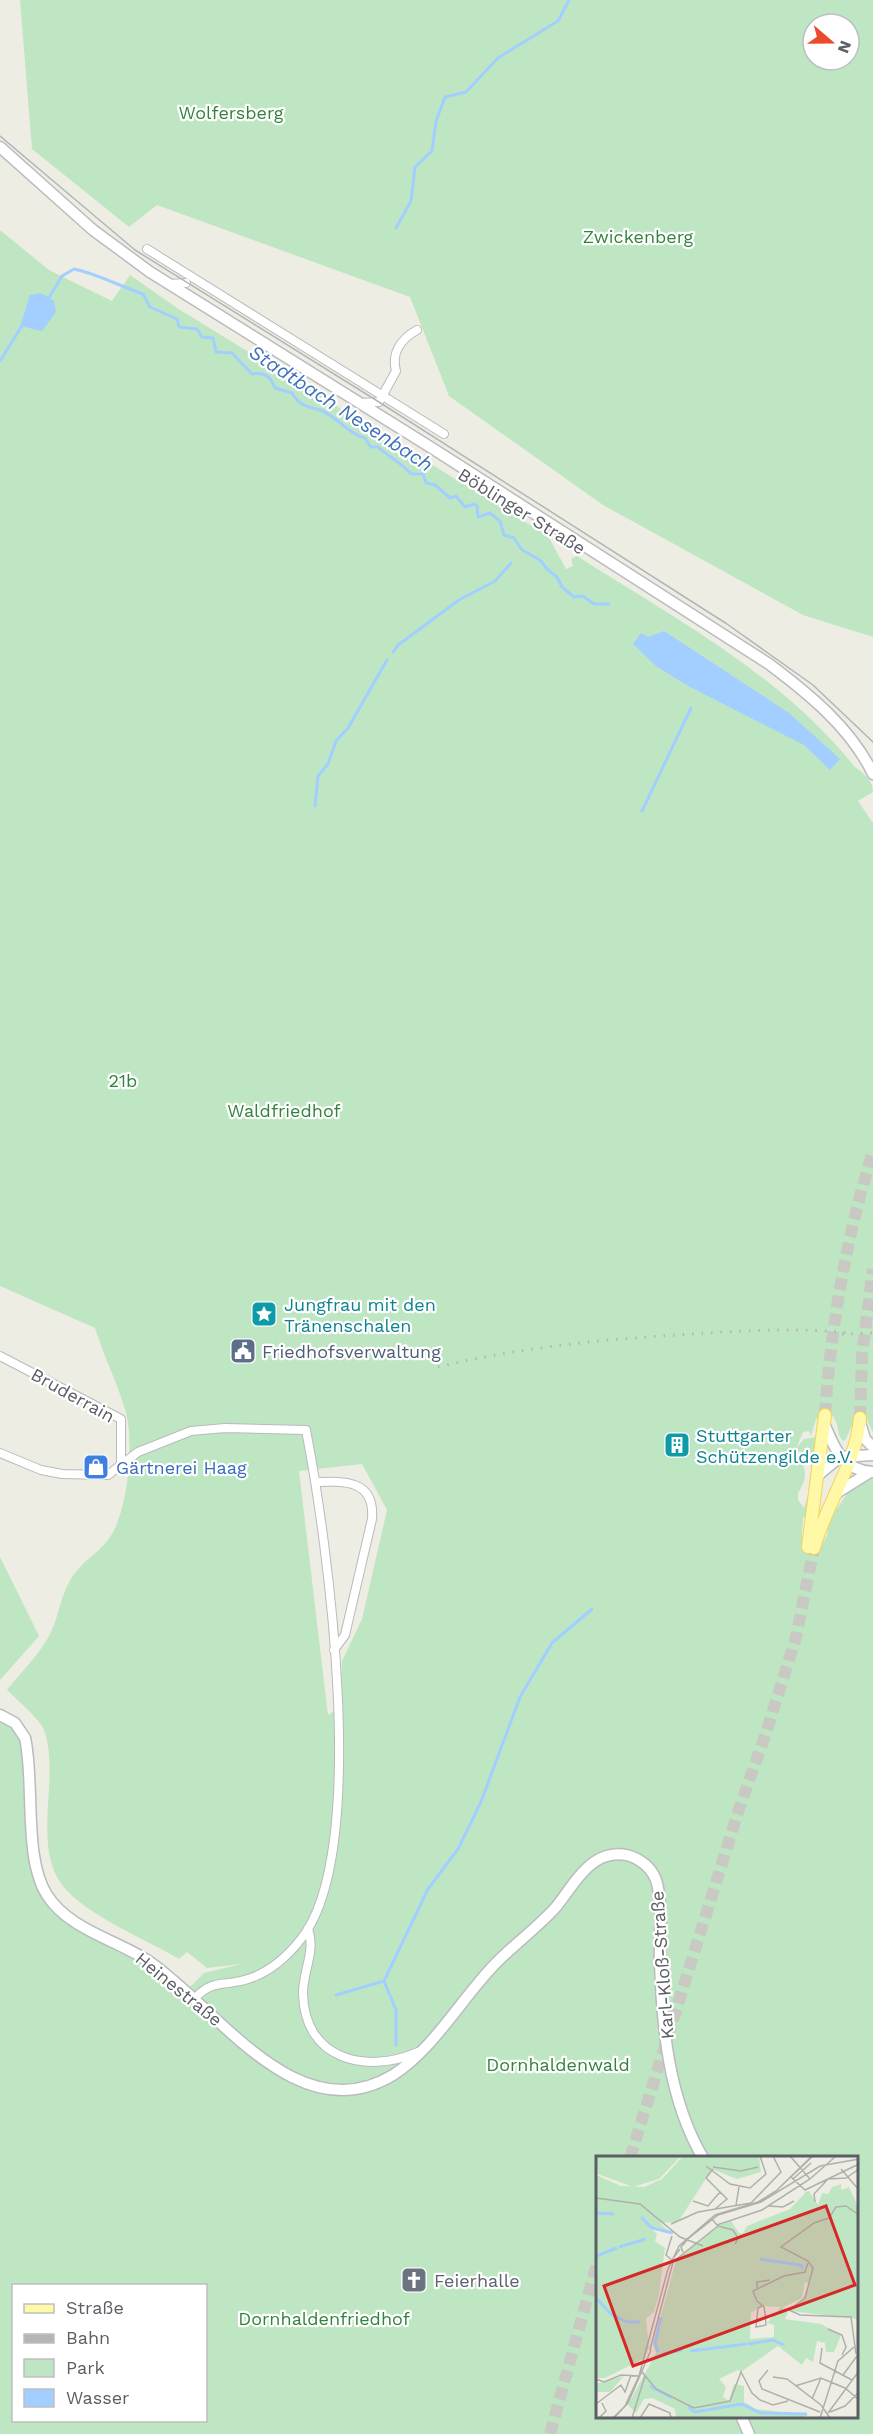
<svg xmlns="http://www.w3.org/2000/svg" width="873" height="2434" font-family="'Work Sans',sans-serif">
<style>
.green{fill:#bfe6c2;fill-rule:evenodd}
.water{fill:#a2cfff}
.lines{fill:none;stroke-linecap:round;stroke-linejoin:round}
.stream{stroke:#a2cfff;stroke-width:3}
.primary-tunnel{stroke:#c9c9c3;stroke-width:12;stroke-dasharray:12 6;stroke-linecap:butt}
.trunk-tunnel{stroke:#c9c9c3;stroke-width:12;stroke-dasharray:12 6;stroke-linecap:butt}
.minor-casing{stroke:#b8babf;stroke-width:10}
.secondary-casing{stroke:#b9bbc1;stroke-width:13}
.primary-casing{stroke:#f3d457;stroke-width:14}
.minor{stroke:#fff;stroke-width:8}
.secondary{stroke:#fff;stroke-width:10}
.primary{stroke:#fff8a7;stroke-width:12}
.tram{stroke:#b4b5b5;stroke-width:1.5}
.rail{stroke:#b4b5b5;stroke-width:3;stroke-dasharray:1.5 8;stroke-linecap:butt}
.labels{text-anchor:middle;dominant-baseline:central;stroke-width:4.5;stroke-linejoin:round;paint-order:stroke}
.park-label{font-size:18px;fill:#33833e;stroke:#fff}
.street-label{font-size:18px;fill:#5b5e64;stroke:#fff}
.culture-label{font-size:18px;fill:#0d838f;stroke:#fff;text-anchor:start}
.service-label{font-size:18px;fill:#4e5e75;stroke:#fff;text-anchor:start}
.shop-label{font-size:18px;fill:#366cbe;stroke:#fff;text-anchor:start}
.worship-label{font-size:18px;fill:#5b616d;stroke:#fff;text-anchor:start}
.water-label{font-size:20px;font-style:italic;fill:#4072bb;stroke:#fff}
.inset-river{fill:none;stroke:#a2cfff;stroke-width:3}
.inset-road{fill:none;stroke:#afb0ac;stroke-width:1.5}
.view{fill:#d62828;fill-opacity:0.15;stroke:#d62828;stroke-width:3}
.inset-edge{fill:none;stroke:#5b5e64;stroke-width:3}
</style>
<rect width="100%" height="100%" fill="#eeede3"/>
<g class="green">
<path d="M20,0h853v637l-70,-22 -200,-110 -154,-109 -39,-99 -253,-92 -28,22 -97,-78zM813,24h36v36h-36z"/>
<path d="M0,230l49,40 63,31 18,-26 47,33 371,228 18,33 7,-3 -2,-7 6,-3c100,64 202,117 278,211 9,6 18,14 18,25l-15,9 15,22v609l-7,-14h-11l-9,21 -3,2c-7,-7 -3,-17 -11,-26l-9,-1 -7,5 -5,17 -2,-5 -6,1 -6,15 7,-8 14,-2 -11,80 -4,1 -1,16 3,14 14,1 8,-13 2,-16 22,-32 22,-12v958h-873v-719l19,12 16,128 19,50 91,51 34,42 25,-25 37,-9 -34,4 -20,-16 -8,7c-33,-20 -102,-47 -121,-80 -24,-43 2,-104 -14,-149 -4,-11 -28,-31 -37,-40 13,-17 32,-35 42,-54 11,-20 11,-44 26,-63 11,-15 28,-23 37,-39 16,-27 22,-91 14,-121 -8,-29 -22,-56 -31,-85l-95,-42zM797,1451l11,4c7,13 1,39 -4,53l-6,-8v-7c6,-9 10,-18 4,-31l-6,-3zM362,1464l25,46 -25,109 -20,42 -2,46 -12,8 -29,-244zM597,2158h259v260h-259zM14,2286h192v134h-192z"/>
<polygon points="0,1557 39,1636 0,1680"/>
</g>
<g class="water">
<polygon points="41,293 54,301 56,312 42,331 20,326 30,295"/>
<polygon points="664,631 789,713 840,759 830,770 804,745 688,686 656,666 633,644 641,633 648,637"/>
</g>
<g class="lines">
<g class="stream">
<polyline points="396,228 411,201 415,167 432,151 436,121 445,97 466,92 498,58 558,21 569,0"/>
<path d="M47,301l15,-25 12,-7c24,5 45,17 69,25l7,13 27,12 2,8 18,2 5,8 11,1 3,14 16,1 20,21c13,-2 18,2 23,14l17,5c2,3 4,6 6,8 7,7 14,6 22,9 17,6 28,24 45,28l6,9h7c12,11 23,15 33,27h12l3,9 9,2 15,13 6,-2 9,11 9,-3 3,2 1,11 12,-4 10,8 4,14 10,3 8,12 18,10 7,9 10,8 5,10 12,10 9,-1 11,8h15"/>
<polyline points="0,361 23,324"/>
<polyline points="393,652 398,645 459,600 495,581 511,563"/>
<polyline points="315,806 318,776 328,764 336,741 348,728 387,660"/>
<polyline points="642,811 691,708"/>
<polyline points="384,1981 396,2010 396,2045"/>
<polyline points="336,1995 384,1981 428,1889 458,1849 481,1802 520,1697 552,1643 592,1609"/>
</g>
<g class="primary-tunnel">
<polyline points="630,2158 738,1812 767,1730 796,1637 814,1548"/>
<polyline points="550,2434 597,2263"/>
</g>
<g class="trunk-tunnel">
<path d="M825,1415c6,-90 21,-177 48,-264"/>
<polyline points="860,1418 862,1355 873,1269"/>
</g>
<g class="minor-casing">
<g id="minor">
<polyline points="147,249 444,434"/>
<polyline points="169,284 186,283"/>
<path d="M360,403l19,-1 17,-31c-5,-18 5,-32 21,-41"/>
<polyline points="0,1356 121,1419 121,1464"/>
<path d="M0,1453l41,17 21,4 46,1 30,-23 53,-21 34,-3 81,2c21,108 65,422 -5,509 -14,18 -31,33 -53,40 -24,8 -34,-1 -53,19"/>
<path d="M316,1482c29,-1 59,-2 56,37l-27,116 -11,15"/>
<path d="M308,1929c8,21 -5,42 -5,64 1,66 62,82 115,59"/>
</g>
</g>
<g class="secondary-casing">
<g id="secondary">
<path d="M0,147l93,83 57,42 285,178 334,214c40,30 82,64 104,110"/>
<polyline points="860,1422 865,1439 873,1447"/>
<path d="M824,1423c10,25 19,48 49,49"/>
<polyline points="817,1476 840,1457 873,1455"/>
<polyline points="835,1494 870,1472"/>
<path d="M0,1715l15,8 10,15c10,44 -2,120 22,157 22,35 71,45 103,67 68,47 148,171 243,113 41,-26 70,-79 104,-113 19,-19 41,-35 59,-55 13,-16 26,-40 45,-49 12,-5 25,-5 36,1 11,6 19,16 21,29 5,23 1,50 2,74 2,66 9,138 43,196"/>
<polyline points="742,2418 749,2434"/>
</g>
</g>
<g class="primary-casing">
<g id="primary">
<polyline points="808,1547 825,1415"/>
<path d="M814,1548c12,-44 42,-84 46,-130"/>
</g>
</g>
<use href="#minor" class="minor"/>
<use href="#secondary" class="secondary"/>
<use href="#primary" class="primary"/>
<polyline class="tram" points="0,136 135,250 379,402 727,624 813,685 873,742"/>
<g class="rail">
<polyline points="842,1334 873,1333"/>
<path d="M438,1367c79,-19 158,-27 239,-32 59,-4 115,-8 174,-2"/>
</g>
</g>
<defs>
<g id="sight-square" transform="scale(1.35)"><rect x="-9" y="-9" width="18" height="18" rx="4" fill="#0f9aa8" stroke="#fff"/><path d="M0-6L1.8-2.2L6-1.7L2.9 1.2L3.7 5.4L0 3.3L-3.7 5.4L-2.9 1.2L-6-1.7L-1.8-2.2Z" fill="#fff"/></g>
<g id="civic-square" transform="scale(1.35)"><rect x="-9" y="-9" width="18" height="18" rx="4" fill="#5c6f8a" stroke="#fff"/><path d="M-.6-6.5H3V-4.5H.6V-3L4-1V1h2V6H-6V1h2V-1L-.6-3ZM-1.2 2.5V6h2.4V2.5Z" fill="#fff"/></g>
<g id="building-square" transform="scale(1.35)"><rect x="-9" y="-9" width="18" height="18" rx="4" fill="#0f9aa8" stroke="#fff"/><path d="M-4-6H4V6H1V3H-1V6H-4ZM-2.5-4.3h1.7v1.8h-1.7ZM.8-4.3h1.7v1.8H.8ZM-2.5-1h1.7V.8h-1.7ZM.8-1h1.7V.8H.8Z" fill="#fff"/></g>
<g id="shop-square" transform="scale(1.35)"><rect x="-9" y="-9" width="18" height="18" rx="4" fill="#3f7fe0" stroke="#fff"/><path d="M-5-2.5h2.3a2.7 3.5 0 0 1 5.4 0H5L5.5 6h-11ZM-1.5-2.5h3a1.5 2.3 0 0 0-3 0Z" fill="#fff"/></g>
<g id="church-square" transform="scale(1.35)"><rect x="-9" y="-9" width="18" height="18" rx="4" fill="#6b7280" stroke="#fff"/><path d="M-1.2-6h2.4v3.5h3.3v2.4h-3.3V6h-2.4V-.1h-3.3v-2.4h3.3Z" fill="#fff"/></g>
</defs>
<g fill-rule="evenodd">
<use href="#sight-square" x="264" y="1314"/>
<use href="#civic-square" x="243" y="1351"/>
<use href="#building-square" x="677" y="1445"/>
<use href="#shop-square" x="96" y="1467"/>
<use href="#church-square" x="414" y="2280"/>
</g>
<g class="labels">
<g class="park-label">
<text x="231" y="112">Wolfersberg</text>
<text x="638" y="236">Zwickenberg</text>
<text x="123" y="1080">21b</text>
<text x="284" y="1110">Waldfriedhof</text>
<text x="558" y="2064">Dornhaldenwald</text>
<text x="324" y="2318">Dornhaldenfriedhof</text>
</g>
<g class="street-label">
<text transform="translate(522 511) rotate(32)">Böblinger Straße</text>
<text transform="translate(73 1395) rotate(29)">Bruderrain</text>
<text transform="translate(662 1965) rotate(-94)">Karl-Kloß-Straße</text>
<text transform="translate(179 1989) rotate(39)">Heinestraße</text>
</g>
<g class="culture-label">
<text x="284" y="1304">Jungfrau mit den<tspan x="284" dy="21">Tränenschalen</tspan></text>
<text x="696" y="1435">Stuttgarter<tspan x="696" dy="21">Schützengilde e.V.</tspan></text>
</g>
<g class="service-label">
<text x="262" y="1351">Friedhofsverwaltung</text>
</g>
<g class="shop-label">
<text x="116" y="1467">Gärtnerei Haag</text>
</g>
<g class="worship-label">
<text x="434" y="2280">Feierhalle</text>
</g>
<g class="water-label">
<text transform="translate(341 408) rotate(33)">Stadtbach Nesenbach</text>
</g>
</g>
<g transform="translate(596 2156)">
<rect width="262" height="262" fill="#eeede3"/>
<path d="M0,0h85l-22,23 -26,8 -35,-13zM87,0h76l2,16 -24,7 -25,-10 -34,53 -18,1 11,11 -20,-6 6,6 -2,7 10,7 -6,46 -5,18 -8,7 3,28 -4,11 -40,20h-9v-203l25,11 23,1 18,-8zM245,28v6l8,-3 9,20v112l-68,-8 12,-10 7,-17 -4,-2 -3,16 -20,10 6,4 -3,7 36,5 20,11 -7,17h-8l-1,-9 -8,-2 -4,21 -7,-4 -4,7 -24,-19 -37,26 -3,-2 -19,9 7,8 -3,10 6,4 5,-17 10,2v16l12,7 52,6 -7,3h-125l-1,-9 -23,-11 -8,1 -8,14 -8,-8 28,-52 -3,-8 23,-85 43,-35 12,-4 8,12h4l4,-7 43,-17 16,-17 3,-1 9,14 4,-12 6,1 4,-7zM166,150l19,1 -14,16 7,2v12l-24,2 1,-26zM28,220l-14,16h-14v-8z" fill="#bfe6c2" fill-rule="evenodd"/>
<path class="inset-river" d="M0,57l18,1M45,61l11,11 21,5M23,91l27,-8M0,100l21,-8M164,103l41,6 2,4M0,142l15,16 16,8h13M152,188l25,-4 11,5M94,195l57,-7M62,196l-3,-9 6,-26M66,198l20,-4M54,230l22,12M92,251l7,5 47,-8 18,9 47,1"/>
<path class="inset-road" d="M194,0l20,23M110,10l24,18 20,4 16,-14 -6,-18M117,11l28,4 17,-4M117,13l-7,9 21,21 -12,10M245,13l18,21M194,20l15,14 54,-26M197,23l18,-16M232,23l18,-1 13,-9M181,34l36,-34M0,42l44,6 40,33 23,9M97,45l15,5 12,-14M219,46l-1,-8 14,-15M155,47l30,-31 -8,-16M140,49l3,-18M173,50l14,1 11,-6M116,63l5,6 45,-15 48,-31 26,-23M75,68l27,-12 53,-9M76,80l-6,19 6,5 8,-11M87,96l-2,-5 8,-9 29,-23 43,-13 59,-36 39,-7M161,132v-6l13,-2M166,150l-4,2 -2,19 10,-2 -1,-12 -1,-6 -7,-6 -4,-10 31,-15 21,-4 3,-9M232,173l14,6 4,12 -4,8M226,192l-2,15 32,17M54,194l23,-88 45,-36 15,4 5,8 -3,6M260,198l-5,-37 -51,-2 -11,-5 16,-12 8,-30 -5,-7 -27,-14 33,-24 15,-5 7,-11 10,-1 13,9M172,214l-9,11 3,8 58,23M46,216l14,17 38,19 36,-7 11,-29 11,21 8,7 13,5 15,-4M247,219l14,-19M177,221l14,2 34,26 9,13M0,223l8,3 17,-7 18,1M199,230l26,-8 24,10 14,12M216,243l9,-21M0,248l25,-19 4,7 6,-17M234,256l15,-6 14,-14M232,257l31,-42M3,262l7,-7 -4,-8M17,262l12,-12 14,-30 29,-107 11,-23 36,-31 43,-13 18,-11 36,-35M18,262l14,-15 23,-53M36,262l13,-42M44,262l9,-14 21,9 1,5M224,262l18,-57 16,-14"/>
<path class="view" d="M230,50l29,79 -222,81 -29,-80z"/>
<rect width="262" height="262" class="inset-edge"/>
</g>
<rect x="12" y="2284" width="195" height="138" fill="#ffffff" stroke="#bdbfc1" stroke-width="1.5"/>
<rect x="24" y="2304" width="30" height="9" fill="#fff8a7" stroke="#bdbfc1" stroke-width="1.5"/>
<text x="66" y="2314" font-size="18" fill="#5b5e64">Straße</text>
<rect x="24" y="2334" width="30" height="9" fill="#b4b5b5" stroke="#bdbfc1" stroke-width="1.5"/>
<text x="66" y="2344" font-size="18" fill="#5b5e64">Bahn</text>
<rect x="24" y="2359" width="30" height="18" fill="#bfe6c2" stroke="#bdbfc1" stroke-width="1.5"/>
<text x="66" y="2374" font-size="18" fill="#5b5e64">Park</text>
<rect x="24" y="2389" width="30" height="18" fill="#a2cfff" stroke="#bdbfc1" stroke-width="1.5"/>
<text x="66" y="2404" font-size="18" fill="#5b5e64">Wasser</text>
<g transform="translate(831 42) rotate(110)"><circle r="28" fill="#ffffff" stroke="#bdbfc1" stroke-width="1.5"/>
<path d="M0-4.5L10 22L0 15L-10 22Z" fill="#eb4b2c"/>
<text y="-9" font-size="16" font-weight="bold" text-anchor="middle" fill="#5b5e64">N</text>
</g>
</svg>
